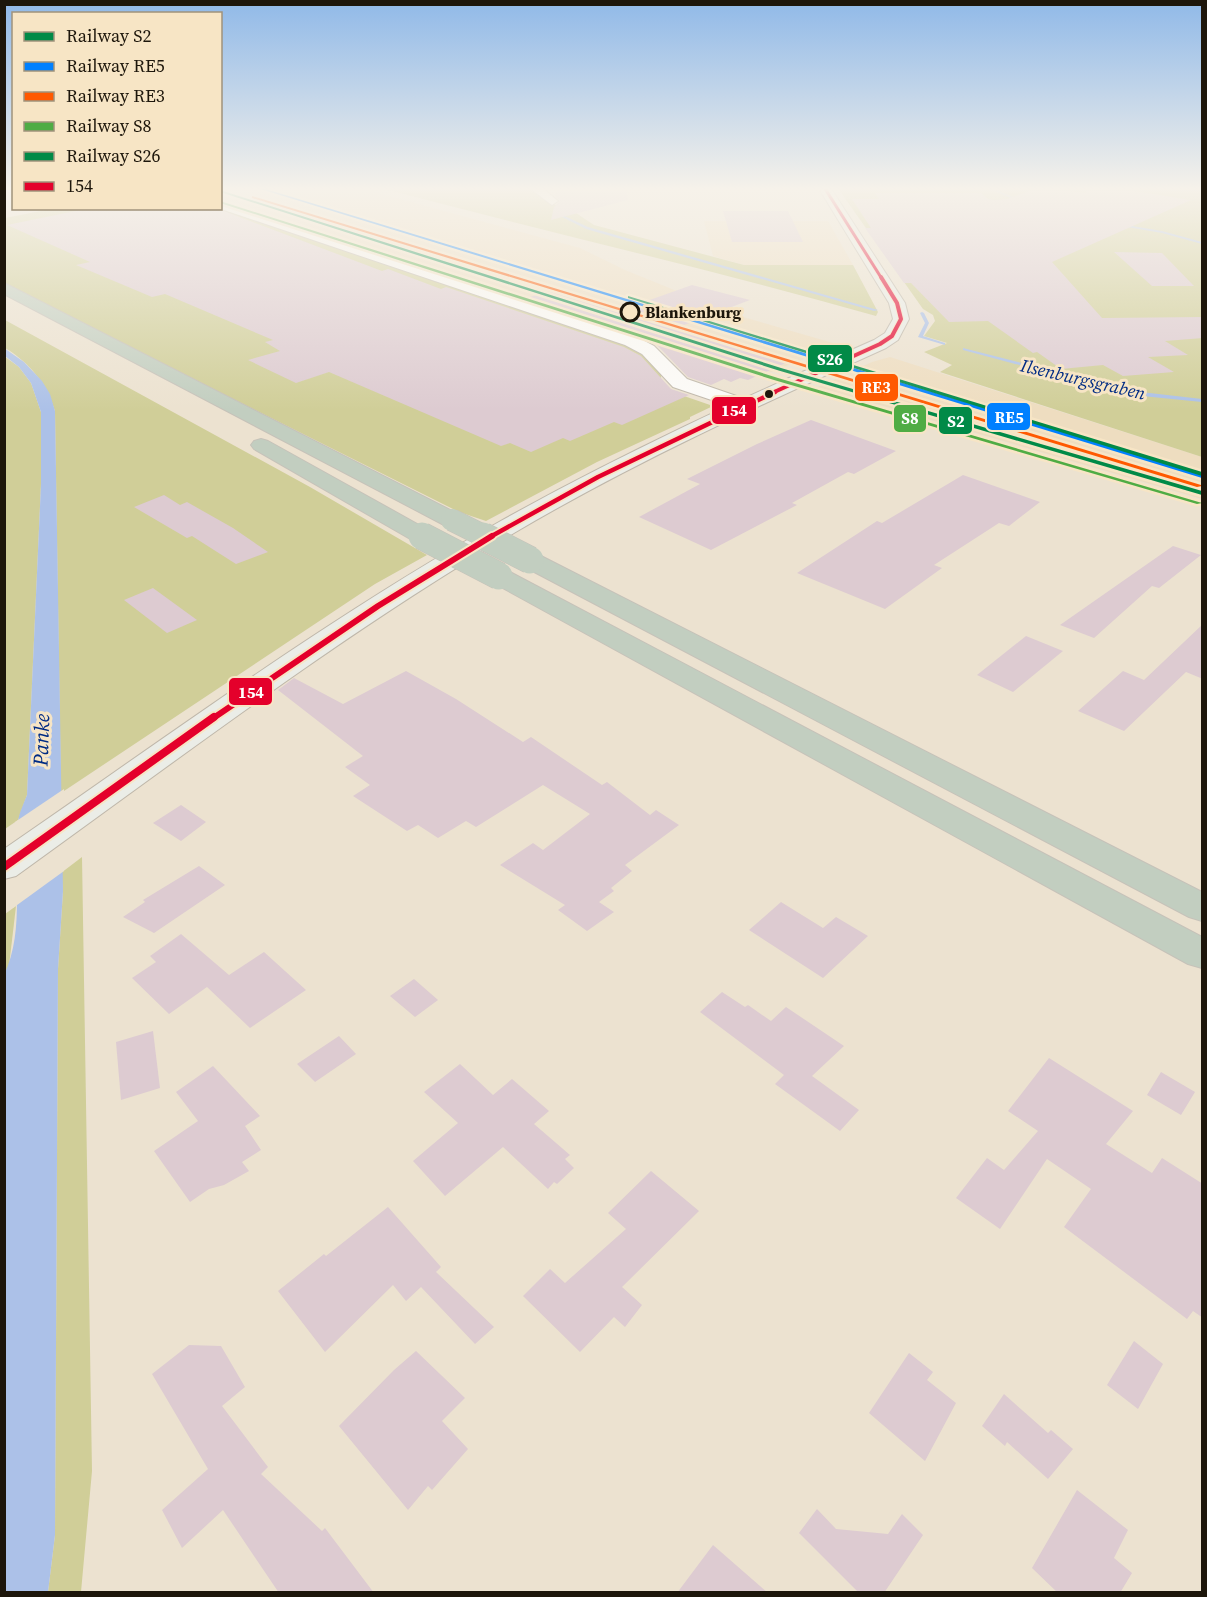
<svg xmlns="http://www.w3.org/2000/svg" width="1207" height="1597" font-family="'Source Serif 4',serif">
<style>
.built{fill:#eeddc0}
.green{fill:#d0ce98}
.water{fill:#acc1e8}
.pier{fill:#ece2d0}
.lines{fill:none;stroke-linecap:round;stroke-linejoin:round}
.stream{fill:#acc1e8;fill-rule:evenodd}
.building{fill:#ddcbd1}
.street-casing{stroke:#bfb7aa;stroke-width:2}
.secondary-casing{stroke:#bfb7aa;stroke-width:2}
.highway-casing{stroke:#c6c2b9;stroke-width:2}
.street{fill:#fcfbf8;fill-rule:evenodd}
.secondary{fill:#ebede7;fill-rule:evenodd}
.highway{fill:#c2cec0;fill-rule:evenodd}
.highway-bridge-far1-casing{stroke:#c6c2b9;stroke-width:23;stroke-linecap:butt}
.highway-bridge-casing{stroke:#c6c2b9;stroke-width:28;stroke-linecap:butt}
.highway-bridge-far1{stroke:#c2cec0;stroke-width:22}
.highway-bridge{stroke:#c2cec0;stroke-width:27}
.bus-1-far4-casing{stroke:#f7e5c5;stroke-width:4.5}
.bus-1-far3-casing{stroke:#f7e5c5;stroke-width:6}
.bus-1-far2-casing{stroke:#f7e5c5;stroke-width:8}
.bus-1-far1-casing{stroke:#f7e5c5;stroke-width:10}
.bus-1-casing{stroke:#f7e5c5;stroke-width:12}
.bus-1-far4{stroke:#e4002b;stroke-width:3}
.bus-1-far3{stroke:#e4002b;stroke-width:4}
.bus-1-far2{stroke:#e4002b;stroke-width:4.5}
.bus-1-far1{stroke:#e4002b;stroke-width:6}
.bus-1{stroke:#e4002b;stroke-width:8}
.rail-1-casing{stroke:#f7e5c5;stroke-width:5}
.rail-2-casing{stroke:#f7e5c5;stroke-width:5}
.rail-3-casing{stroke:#f7e5c5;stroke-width:5}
.rail-4-casing{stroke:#f7e5c5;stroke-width:5}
.rail-5-casing{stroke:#f7e5c5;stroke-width:5}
.rail-1{fill:#018a47;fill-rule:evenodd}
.rail-2{fill:#0080ff;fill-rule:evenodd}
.rail-3{fill:#ff5900;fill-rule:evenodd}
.rail-4{fill:#4fac44;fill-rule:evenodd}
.rail-5{fill:#018a47;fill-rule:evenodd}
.stop-dot{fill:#f7e5c5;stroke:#1d160b;stroke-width:3}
.bus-dot{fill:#1d160b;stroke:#f7e5c5;stroke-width:2}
.labels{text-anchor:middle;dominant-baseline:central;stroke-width:6;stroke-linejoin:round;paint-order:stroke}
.far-stop-label{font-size:16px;font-weight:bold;fill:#1d160b;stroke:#f7e5c5;text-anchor:start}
.far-water-label{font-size:18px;font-style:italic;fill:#002b84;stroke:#f7e5c5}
.water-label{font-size:21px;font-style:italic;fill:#002b84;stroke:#f7e5c5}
.line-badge{stroke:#f7e5c5;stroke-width:2}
.badge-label{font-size:16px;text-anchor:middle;font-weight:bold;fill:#fff}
</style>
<rect width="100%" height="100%" fill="#ece2d0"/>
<g class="built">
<polygon points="221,187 356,187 580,248 625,270 736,315 840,345 771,372 704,352 696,355 221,198"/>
<polygon points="704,221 828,221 853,265 744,265 713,256"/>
<polygon points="890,357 1202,457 1202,499 818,387 872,362"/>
</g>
<g class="green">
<path d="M377,187h154l27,20 18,6 18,12 150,40h109l25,47 -2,4c-166,-47 -333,-85 -499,-129z"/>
<polygon points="837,187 1202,187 1202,457 940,372 952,365 924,352 947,343 924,336 935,321 933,315 923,309"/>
<polygon points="56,208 220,209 625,345 646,357 662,373 658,387 713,406 690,417 690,419 597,462 486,521 459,512 5,285 5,218"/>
<path d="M5,320l305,167 117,68 -52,29 -314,209 -6,-382c-9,-28 -25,-48 -50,-63z"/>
<polygon points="4,356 19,367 31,383 41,412 41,484 27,795 18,820 5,829"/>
<polygon points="82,857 92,1471 81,1592 48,1592 55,1535 58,969 63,891 61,873"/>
<polygon points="16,906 9,966 5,975 5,914"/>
</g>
<path class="water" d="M4,348l20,14 18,19 8,13 5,17 8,480 -5,78 -3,566 -7,57h-44v-617c22,-46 8,-104 14,-153 1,-9 6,-19 9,-27l14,-311v-72l-10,-29 -12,-16 -14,-11z"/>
<polygon class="pier" points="64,789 64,871 13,908 15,822"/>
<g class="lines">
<g class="stream">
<polygon points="985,187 989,187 1025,202 1022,203"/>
<polygon points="556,212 588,227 878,310 874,311 586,229 556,214"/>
<polygon points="1120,224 1162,231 1202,242 1202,244 1162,233 1121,226"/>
<polygon points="922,312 924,313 929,323 923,336 945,343 945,345 918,337 925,323 920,313"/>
<polygon points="963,348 1132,391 1202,399 1202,402 1132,395 963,350"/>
</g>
</g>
<g class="building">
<polygon points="1040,187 1086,193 1087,187 1109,187 1191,200 1052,262 1102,318 1203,317 1203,338 1165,341 1188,355 1148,357 1174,372 1123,376 1103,365 1061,369 1037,352 1033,353 988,321 949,322 911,283 904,283 865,228 871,228 852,199 879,199 875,193 981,193 988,199 994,200 1007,199"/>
<polygon points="556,191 627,191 628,200 551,220 554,207 560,201 555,196"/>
<polygon points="90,208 216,208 382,271 388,269 441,289 446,287 624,347 641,356 671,389 689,395 622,425 614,422 570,441 563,438 531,452 510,443 501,446 329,372 296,383 248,360 280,351 265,342 273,340 165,294 152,297 76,265 90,262 7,225"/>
<polygon points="723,211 788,211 803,242 732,242"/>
<polygon points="1114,252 1162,253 1194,286 1152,286"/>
<polygon points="692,285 750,300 684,325 790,361 748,380 740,378 731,382 724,379 711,385 688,377 656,344 638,335 526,298 562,288 627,308"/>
<polygon points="811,420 896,451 854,474 848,472 792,503 797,505 711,550 639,517 700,484 687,479 757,444"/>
<polygon points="963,475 1040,502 1009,526 999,523 934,565 942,568 885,609 797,573 877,521 882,523"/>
<polygon points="164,495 180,505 187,502 233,528 268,552 236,564 192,536 187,538 134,507"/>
<polygon points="1173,546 1201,555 1159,588 1152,586 1094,638 1060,625"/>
<polygon points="153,588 197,620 167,633 124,600"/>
<polygon points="1203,624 1203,679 1186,672 1124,731 1078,711 1123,671 1144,680"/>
<polygon points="1026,636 1063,651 1013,692 977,675"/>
<polygon points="406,671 456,699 523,742 531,737 602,785 607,782 650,815 656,810 679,825 625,865 632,871 611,888 614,891 599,902 614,912 587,931 558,910 565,905 500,865 533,843 543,850 590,814 543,785 476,827 466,821 438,838 418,825 407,831 353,796 370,785 345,767 363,756 278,690 294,678 343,704"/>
<polygon points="181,805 206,822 181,841 153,823"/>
<polygon points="199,866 225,885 154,933 123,917 145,902 143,900"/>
<polygon points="781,902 823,928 836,917 868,936 823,978 749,930"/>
<polygon points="181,934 229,975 264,952 306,990 250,1028 207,987 169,1014 132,978 156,962 150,956"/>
<polygon points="414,979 438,1000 415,1017 390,996"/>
<polygon points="722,992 745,1007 748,1005 771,1021 786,1007 844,1046 812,1076 859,1110 840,1131 775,1084 784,1075 700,1012"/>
<polygon points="153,1031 160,1088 121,1100 116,1042"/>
<polygon points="339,1036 356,1054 315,1082 297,1064"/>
<polygon points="1049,1058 1133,1111 1106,1144 1152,1173 1162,1158 1203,1184 1203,1318 1193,1311 1187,1319 1064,1227 1091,1189 1047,1159 1000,1229 956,1198 987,1158 1004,1170 1038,1131 1008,1111"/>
<polygon points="460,1064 493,1095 512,1079 549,1111 534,1124 570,1155 565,1159 574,1168 557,1184 554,1182 548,1189 503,1147 445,1196 413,1161 458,1123 424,1092"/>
<polygon points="213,1066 260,1116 245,1126 261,1150 242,1162 249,1171 224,1185 209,1189 190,1202 154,1151 198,1121 176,1092"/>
<polygon points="1161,1072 1195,1092 1181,1115 1147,1095"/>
<polygon points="651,1171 699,1211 622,1287 642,1305 625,1327 614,1317 580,1352 523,1296 550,1269 565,1283 626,1229 608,1213"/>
<polygon points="388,1207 441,1267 436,1272 494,1327 475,1344 421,1287 406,1301 393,1285 325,1352 278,1291 324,1254 326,1256"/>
<polygon points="1134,1341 1163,1364 1138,1409 1107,1385"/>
<polygon points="189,1345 221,1346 245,1387 222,1406 268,1467 261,1474 322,1531 325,1528 374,1593 279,1593 223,1510 182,1548 162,1510 208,1469 152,1374"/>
<polygon points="416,1351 465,1398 442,1421 468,1449 432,1490 428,1486 408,1510 339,1426 394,1370"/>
<polygon points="909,1353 933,1372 927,1380 956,1403 925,1461 869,1413"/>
<polygon points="1004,1394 1048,1433 1051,1430 1073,1449 1048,1479 1007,1442 1005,1446 982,1426"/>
<polygon points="1077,1490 1128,1530 1114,1558 1132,1573 1120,1593 1058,1593 1032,1568"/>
<polygon points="817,1509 836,1529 888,1534 902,1514 923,1535 884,1593 859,1593 799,1533"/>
<polygon points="713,1545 768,1593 677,1593"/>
</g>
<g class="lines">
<g class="street-casing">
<g id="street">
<polygon points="528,187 541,187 558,201 552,205"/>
<polygon points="220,201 637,337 654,346 687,379 751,401 754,405 751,409 744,411 673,387 642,354 625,345 218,208 220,208"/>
</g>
</g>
<g class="secondary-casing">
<path id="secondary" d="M818,187h12l75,116 4,16 -11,21 -12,8c-126,57 -252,114 -372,185 -173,102 -334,225 -498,343l-12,3v-30c163,-112 323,-231 495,-327 122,-68 248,-126 375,-182l11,-7 8,-14 -4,-16z"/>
</g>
<g class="highway-casing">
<g id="highway">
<polygon points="4,283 460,515 464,520 460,525 452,527 444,525 4,294"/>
<polygon points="261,439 268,441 428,530 432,535 428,540 420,542 412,540 254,449 251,445 254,441"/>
<polygon points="530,553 539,555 1202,892 1202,921 1189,917 521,565 518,560 521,555"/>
<polygon points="499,568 508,571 1202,937 1202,968 1188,964 490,581 486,576 490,571"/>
</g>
</g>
<use href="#street" class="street"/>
<use href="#secondary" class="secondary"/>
<use href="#highway" class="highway"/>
<g class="highway-bridge-far1-casing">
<g id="highway-bridge-far1">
<polyline points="452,520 486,537"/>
<polyline points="420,535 425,537"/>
</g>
</g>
<g class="highway-bridge-casing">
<g id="highway-bridge">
<polyline points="422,536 499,576"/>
<polyline points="483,536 530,560"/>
</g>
</g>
<use href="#highway-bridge-far1" class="highway-bridge-far1"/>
<use href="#highway-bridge" class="highway-bridge"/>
<g class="bus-1-far4-casing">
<polyline id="bus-1-far4" points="824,187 882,279"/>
</g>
<g class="bus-1-far3-casing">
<polyline id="bus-1-far3" points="772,393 880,344 892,336 901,319 897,303 881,277"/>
</g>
<g class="bus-1-far2-casing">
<polyline id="bus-1-far2" points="490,537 598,477 775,392"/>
</g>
<g class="bus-1-far1-casing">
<polyline id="bus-1-far1" points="212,719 378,606 492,536"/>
</g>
<g class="bus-1-casing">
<polyline id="bus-1" points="4,867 214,717"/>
</g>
<use href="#bus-1-far4" class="bus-1-far4"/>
<use href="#bus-1-far3" class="bus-1-far3"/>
<use href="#bus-1-far2" class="bus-1-far2"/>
<use href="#bus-1-far1" class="bus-1-far1"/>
<use href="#bus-1" class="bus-1"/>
<g class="rail-1-casing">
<polygon id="rail-1" points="220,190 781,368 1202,491 1202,495 777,370 220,192"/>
</g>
<g class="rail-2-casing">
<polygon id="rail-2" points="254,187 259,187 1202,474 1202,478"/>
</g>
<g class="rail-3-casing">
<polygon id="rail-3" points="252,196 1201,485 1202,486 1197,487 252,198"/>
</g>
<g class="rail-4-casing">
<polygon id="rail-4" points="220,201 778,378 1202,503 1197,504 774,380 220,203"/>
</g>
<g class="rail-5-casing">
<polygon id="rail-5" points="628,296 1202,472 1202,476 628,298"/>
</g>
<use href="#rail-1" class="rail-1"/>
<use href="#rail-2" class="rail-2"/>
<use href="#rail-3" class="rail-3"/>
<use href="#rail-4" class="rail-4"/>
<use href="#rail-5" class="rail-5"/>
</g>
<linearGradient id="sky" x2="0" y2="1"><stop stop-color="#90b9e8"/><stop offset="0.46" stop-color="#f6f2ea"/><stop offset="1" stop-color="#f6f2ea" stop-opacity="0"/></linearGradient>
<rect width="1207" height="410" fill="url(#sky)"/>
<circle class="stop-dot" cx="630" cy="312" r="9"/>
<circle class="bus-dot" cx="769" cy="394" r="5"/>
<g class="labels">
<g class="far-stop-label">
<text x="645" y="312">Blankenburg</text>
</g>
<g class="far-water-label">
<text transform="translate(1083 379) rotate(13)">Ilsenburgsgraben</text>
</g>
<g class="water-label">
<text transform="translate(41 740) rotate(-88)">Panke</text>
</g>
</g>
<g class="line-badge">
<rect x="807" y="344" width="46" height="29" rx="6" fill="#018a47"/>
<rect x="854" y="373" width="45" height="29" rx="6" fill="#ff5900"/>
<rect x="711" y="396" width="46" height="29" rx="6" fill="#e4002b"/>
<rect x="986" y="402" width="45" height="29" rx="6" fill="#0080ff"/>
<rect x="893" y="404" width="34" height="29" rx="6" fill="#4fac44"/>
<rect x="938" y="406" width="35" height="29" rx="6" fill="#018a47"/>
<rect x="228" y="677" width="45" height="29" rx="6" fill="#e4002b"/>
</g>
<g class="badge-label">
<text x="830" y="365">S26</text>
<text x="876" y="393">RE3</text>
<text x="734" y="416">154</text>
<text x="1009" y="423">RE5</text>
<text x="910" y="424">S8</text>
<text x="956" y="427">S2</text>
<text x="251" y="698">154</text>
</g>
<rect width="1207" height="1597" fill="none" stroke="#1d160b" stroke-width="12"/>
<rect x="12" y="12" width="210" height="198" fill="#f7e5c5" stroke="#a0927b" stroke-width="1.5"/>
<rect x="24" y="32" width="30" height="9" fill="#018a47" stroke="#a0927b" stroke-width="1.5"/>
<text x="66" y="42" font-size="18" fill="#1d160b">Railway S2</text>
<rect x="24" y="62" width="30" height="9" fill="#0080ff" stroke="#a0927b" stroke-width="1.5"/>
<text x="66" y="72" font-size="18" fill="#1d160b">Railway RE5</text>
<rect x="24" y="92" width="30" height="9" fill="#ff5900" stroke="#a0927b" stroke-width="1.5"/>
<text x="66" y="102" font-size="18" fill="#1d160b">Railway RE3</text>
<rect x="24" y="122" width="30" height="9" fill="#4fac44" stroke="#a0927b" stroke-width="1.5"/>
<text x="66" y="132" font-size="18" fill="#1d160b">Railway S8</text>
<rect x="24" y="152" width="30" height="9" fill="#018a47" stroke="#a0927b" stroke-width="1.5"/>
<text x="66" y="162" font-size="18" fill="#1d160b">Railway S26</text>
<rect x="24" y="182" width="30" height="9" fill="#e4002b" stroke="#a0927b" stroke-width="1.5"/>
<text x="66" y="192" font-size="18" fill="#1d160b">154</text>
</svg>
